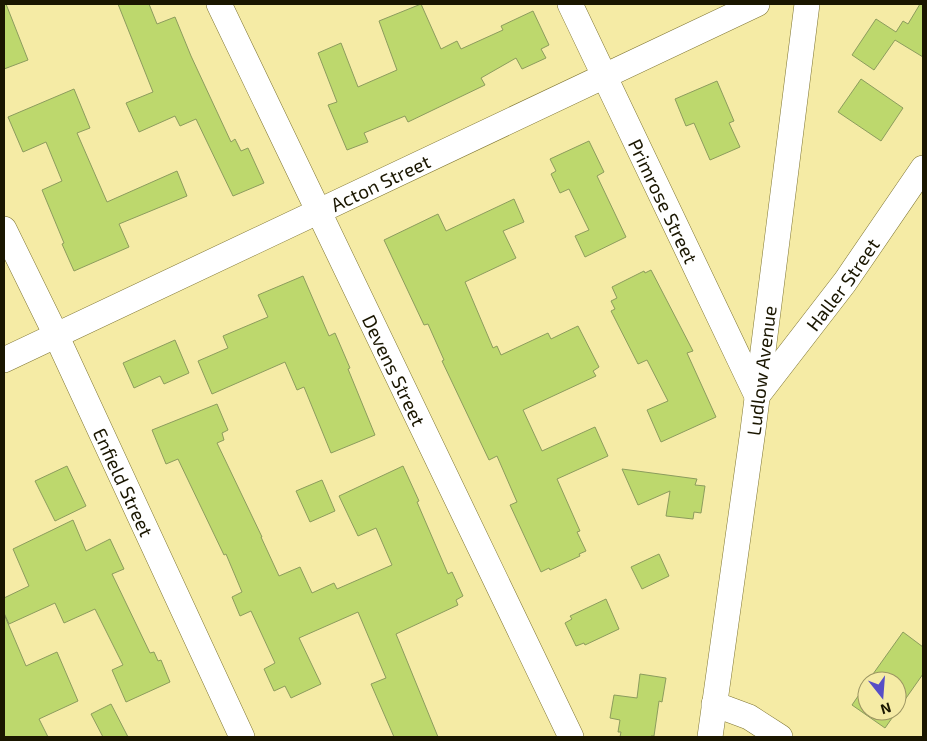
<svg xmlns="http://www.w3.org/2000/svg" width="927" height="741" font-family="'Exo 2',sans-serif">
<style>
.building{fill:#bdd86d;stroke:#8c9c5d}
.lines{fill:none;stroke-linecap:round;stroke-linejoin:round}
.minor-casing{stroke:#7f7532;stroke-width:26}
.minor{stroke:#fff;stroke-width:25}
.labels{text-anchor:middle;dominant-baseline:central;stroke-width:5;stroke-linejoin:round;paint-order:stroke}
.street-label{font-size:19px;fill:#1a1600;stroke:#f5eba5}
</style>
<rect width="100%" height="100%" fill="#f5eba5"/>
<g class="building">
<polygon points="4,4 6,4 28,60 4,69"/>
<polygon points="118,4 149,4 157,24 175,17 191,56 231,142 235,139 241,151 248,148 264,183 233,196 196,119 180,126 175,116 139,132 126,103 153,92"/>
<polygon points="421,4 441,49 457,41 461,49 503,30 501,26 533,11 549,45 541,49 546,58 522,69 516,58 481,78 485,85 408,122 405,116 364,133 368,142 347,150 328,105 337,102 318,53 341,43 358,87 397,70 379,21"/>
<polygon points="920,4 923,4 923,57 895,40 874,70 852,55 876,19 896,32 903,21 908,24"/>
<polygon points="861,79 903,108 881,141 838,112"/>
<polygon points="717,81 734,121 729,123 740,147 710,160 694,123 686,126 675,99"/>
<polygon points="74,89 90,128 77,133 107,202 177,171 187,196 119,224 129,247 74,271 62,244 64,243 42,190 62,181 46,142 23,152 8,117"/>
<polygon points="589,141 604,172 597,176 626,237 585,257 575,236 589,230 569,189 560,193 551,174 556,171 550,159"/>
<polygon points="514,199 524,222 503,231 516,258 465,282 493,348 497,346 501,355 548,333 551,339 578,326 599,367 593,371 596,376 523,410 542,451 595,427 608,456 557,479 580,531 577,532 586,551 579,554 580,556 550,570 549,568 541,572 510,505 517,502 497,456 489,460 442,361 444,360 428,324 424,325 384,240 438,214 446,231"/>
<polygon points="651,270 693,351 687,353 716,417 661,442 647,410 668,401 647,360 638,364 611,311 615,309 611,301 617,298 612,287 644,271 645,273"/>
<polygon points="303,276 329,336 335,333 350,368 348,369 375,435 331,453 304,387 297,390 285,362 212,394 198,361 228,348 223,336 268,317 258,295"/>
<polygon points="175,340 189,373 164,384 160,376 134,388 123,363"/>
<polygon points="217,404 228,430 222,433 224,440 217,443 262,537 261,537 279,576 300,567 312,593 334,583 337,589 392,565 376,528 358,536 339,496 403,466 419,501 417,502 448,574 452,572 463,596 456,600 458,605 396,634 438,737 394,737 371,684 386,678 358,612 299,638 321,684 291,698 285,686 274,691 264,669 275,663 251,611 240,616 232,597 242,592 226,554 224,555 178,459 166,464 152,430"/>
<polygon points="67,466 86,506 55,521 35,481"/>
<polygon points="622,469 697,479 695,485 705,486 701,513 694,512 693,519 666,516 670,491 638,505"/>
<polygon points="322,480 335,511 310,522 296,491"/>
<polygon points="73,520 86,551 110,539 124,569 112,574 150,653 154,652 158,661 161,660 170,682 126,702 112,670 123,665 95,609 64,623 55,603 9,624 4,613 4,598 29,586 13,549"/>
<polygon points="659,554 669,576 642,589 631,567"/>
<polygon points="606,599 619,629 585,645 584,643 576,646 565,623 572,619 570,616"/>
<polygon points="4,614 26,666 57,652 78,701 39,719 48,737 4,737"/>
<polygon points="903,632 923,647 923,674 885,728 852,705 867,683 867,711 897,711 897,681 868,681"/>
<polygon points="640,674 666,678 662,702 659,701 654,736 651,736 651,737 620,737 621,732 618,732 620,720 610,718 614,695 637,698"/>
<polygon points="111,704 128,737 103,737 91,714"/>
</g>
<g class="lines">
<g class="minor-casing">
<g id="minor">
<path id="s1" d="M219,4l352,733"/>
<path id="s2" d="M570,4l187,392 88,-114 78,-114"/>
<path id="s3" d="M4,229l52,106 186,402"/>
<path id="s4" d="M4,360l753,-356"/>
<polyline points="714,704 749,717 780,737"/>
<path id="s5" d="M710,737l43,-307 54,-426"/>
</g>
</g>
<use href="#minor" class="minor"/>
</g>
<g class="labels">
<g class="street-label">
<text stroke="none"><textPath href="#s4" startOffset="416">Acton Street</textPath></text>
<text stroke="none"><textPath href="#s2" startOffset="218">Primrose Street</textPath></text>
<text stroke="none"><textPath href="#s2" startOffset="575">Haller Street</textPath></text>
<text stroke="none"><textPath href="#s1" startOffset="406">Devens Street</textPath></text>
<text stroke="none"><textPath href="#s5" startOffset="370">Ludlow Avenue</textPath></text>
<text stroke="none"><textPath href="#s3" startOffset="280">Enfield Street</textPath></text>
</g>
</g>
<rect width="927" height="741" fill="none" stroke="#1a1600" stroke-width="10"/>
<g transform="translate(882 696) rotate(163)"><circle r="24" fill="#f5eba5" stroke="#9d9663"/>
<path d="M0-4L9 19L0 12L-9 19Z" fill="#574ec6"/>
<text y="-8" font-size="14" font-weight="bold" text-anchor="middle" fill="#1a1600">N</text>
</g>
</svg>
